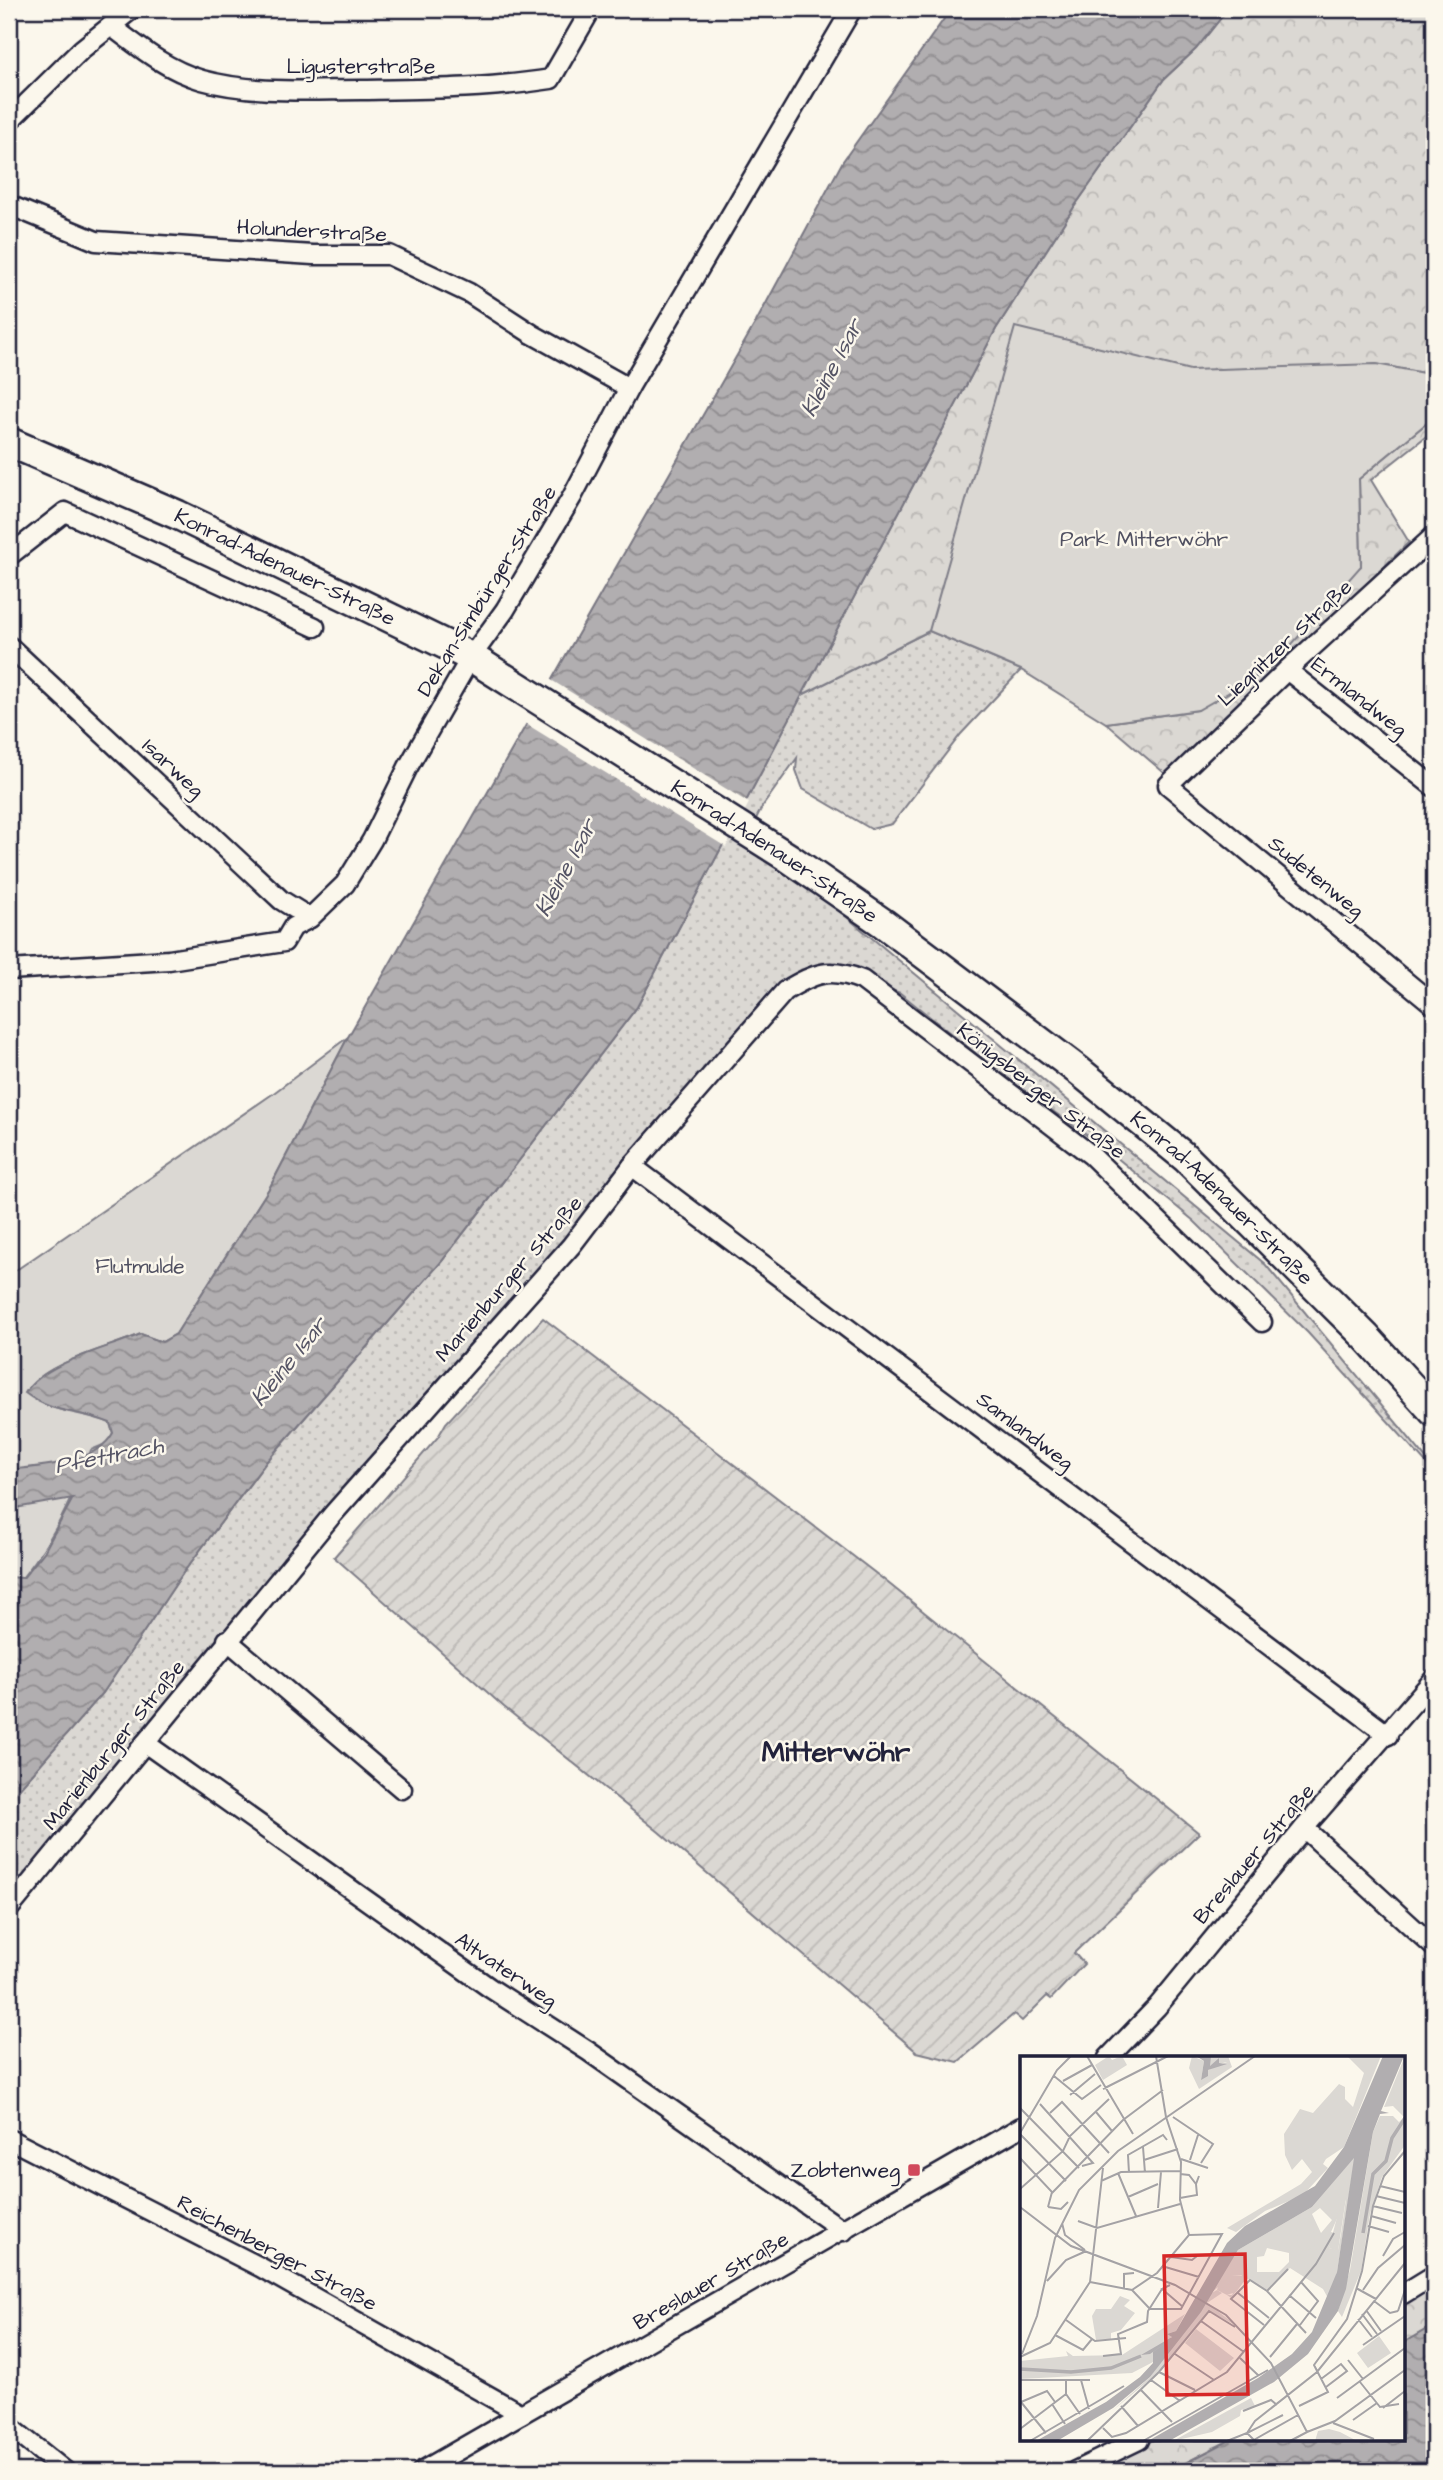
<svg xmlns="http://www.w3.org/2000/svg" width="1443" height="2480" font-family="'Architects Daughter',sans-serif">
<style>
.grass{fill:url(#grass-dots);stroke:#7e7d87;stroke-width:2}
.forest{fill:url(#forest-crowns);stroke:#7e7d87;stroke-width:2}
.park{fill:#dbd8d3;stroke:#7e7d87;stroke-width:2}
.garden{fill:url(#garden-furrows);stroke:#7e7d87;stroke-width:2}
.water{fill:url(#water-waves);stroke:#787681;stroke-width:2}
.pier{fill:#fbf7ec}
.lines{fill:none;stroke-linecap:round;stroke-linejoin:round}
.minor-casing{stroke:#22223b;stroke-width:23}
.primary-casing{stroke:#22223b;stroke-width:33}
.minor{stroke:#fbf7ec;stroke-width:18}
.primary{stroke:#fbf7ec;stroke-width:28}
.poi-dot{fill:#d1495b;stroke:#fbf7ec;stroke-width:2.5}
.labels{text-anchor:middle;dominant-baseline:central;stroke-width:5;stroke-linejoin:round;paint-order:stroke}
.street-label{font-size:21px;fill:#22223b;stroke:#fbf7ec}
.park-label{font-size:21px;fill:#505061;stroke:#fbf7ec}
.poi-label{font-size:21px;fill:#22223b;stroke:#fbf7ec;text-anchor:end}
.water-label{font-size:23px;font-style:italic;fill:#545364;stroke:#fbf7ec}
.district-label{font-size:28px;font-weight:bold;fill:#22223b;stroke:#fbf7ec}
.inset-river{fill:none;stroke:#b1aeb0;stroke-width:3.5}
.inset-road{fill:none;stroke:#a4a2a5;stroke-width:2}
.view{fill:#d62828;fill-opacity:0.15;stroke:#d62828;stroke-width:3.5}
.inset-edge{fill:none;stroke:#22223b;stroke-width:3.5}
</style>
<defs>
<pattern id="grass-dots" width="8" height="8" patternUnits="userSpaceOnUse" patternTransform="scale(1.75)"><rect width="8" height="8" fill="#dbd8d3"/><path d="M2 2h.1M6 6h.1" fill="none" stroke="#bcb9b6" stroke-width="1.8" stroke-linecap="round"/></pattern>
<pattern id="forest-crowns" width="20" height="18" patternUnits="userSpaceOnUse" patternTransform="scale(1.75)"><rect width="20" height="18" fill="#dbd8d3"/><path d="M2 6a3 3 0 1 1 6 0M12 15a3 3 0 1 1 6 0" fill="none" stroke="#bcb9b6"/></pattern>
<pattern id="garden-furrows" width="10" height="10" patternUnits="userSpaceOnUse" patternTransform="scale(1.75)"><rect width="10" height="10" fill="#dbd8d3"/><path d="M-1 1l2-2M0 10L10 0M9 11l2-2" fill="none" stroke="#bcb9b6"/></pattern>
<pattern id="water-waves" width="16" height="10" patternUnits="userSpaceOnUse" patternTransform="scale(1.75)"><rect width="16" height="10" fill="#b1aeb0"/><path d="M0 5q4-4 8 0t8 0" fill="none" stroke="#908d90"/></pattern>
</defs>
<rect width="100%" height="100%" fill="#fbf7ec"/>
<filter id="ink" filterUnits="userSpaceOnUse"><feTurbulence type="fractalNoise" baseFrequency=".0143" numOctaves="2"/><feDisplacementMap in="SourceGraphic" scale="14" xChannelSelector="R" yChannelSelector="G"/><feConvolveMatrix kernelMatrix="1 2 1 2 8 2 1 2 1" color-interpolation-filters="sRGB"/></filter>
<g filter="url(#ink)">
<polygon class="grass" points="929,631 1021,670 961,734 892,824 871,829 803,789 796,770 797,758 762,807 742,846 749,845 796,875 1265,1264 1434,1468 1434,1472 1308,1333 1194,1221 1105,1148 1010,1081 900,993 839,971 785,991 9,1909 9,1800 103,1693 183,1573 267,1461 442,1261 637,1007 802,695"/>
<g class="forest">
<polygon points="1228,9 1434,9 1434,375 1376,364 1048,420 929,631 802,695 996,329 1074,207 1164,79 1196,49"/>
<polygon points="1434,417 1434,430 1371,480 1409,542 1169,777 1106,723 1198,710 1361,566 1359,479"/>
<polygon points="1434,2285 1434,2325 1403,2343 1403,2303"/>
<polygon points="1153,2440 1230,2440 1170,2471 1092,2471"/>
</g>
<g class="park">
<polygon points="1015,327 1190,370 1376,364 1434,375 1434,417 1359,479 1361,566 1270,669 1198,710 1106,723 1021,670 929,631"/>
<path d="M348,1037l-78,150 -94,147 -14,8 -21,-8c-33,15 -97,28 -115,58 26,23 53,18 84,31l3,10 -5,10 -17,7c-21,54 -42,100 -82,143v-318l262,-180z"/>
</g>
<polygon class="garden" points="543,1318 883,1579 1199,1833 1074,1953 1084,1964 1051,1999 1047,1996 1022,2021 1014,2014 958,2062 917,2052 659,1832 504,1707 334,1557 438,1437 446,1423"/>
<g class="water">
<path d="M951,9h277l-32,40 -32,30 -90,128 -78,122 -359,678 -195,254 -175,200 -84,112 -80,120 -94,107v-223l14,1 21,-26 29,-54 -64,11v-39c32,-4 87,-6 104,-37l-3,-10c-32,-14 -56,-8 -85,-30 19,-31 82,-44 116,-59l21,8 14,-8 94,-147 78,-150 408,-715 87,-161z"/>
<polygon points="1434,2325 1434,2471 1170,2471 1230,2440 1403,2440 1403,2343"/>
</g>
<polygon class="pier" points="548,678 749,803 726,847 523,722"/>
<g class="lines">
<g class="minor-casing">
<g id="minor">
<path d="M111,26c29,22 56,44 91,54 50,14 107,10 159,10 64,-1 127,-1 190,-11l38,-66"/>
<polyline points="9,121 82,49 132,9"/>
<polyline points="9,205 96,241 313,255 389,255 469,293 532,334 629,388"/>
<polyline points="1434,536 1287,670 1168,785 1434,1005"/>
<polyline points="9,556 65,512 315,627"/>
<polyline points="9,646 281,900 310,918"/>
<polyline points="1287,670 1434,787"/>
<polyline points="9,970 169,960 284,942 293,927 310,918 345,884 372,840 408,767 471,657 505,610 572,497 629,388 852,9"/>
<polyline points="632,1166 1388,1735"/>
<polyline points="227,1640 402,1789"/>
<polyline points="145,1743 490,1988 588,2051 844,2231"/>
<polyline points="1304,1828 1434,1947"/>
<path d="M9,1909l324,-395 238,-268 61,-80 153,-175c29,-18 44,-24 77,-11l229,175 171,167"/>
<polyline points="1108,2058 1157,2007 1304,1828 1434,1679"/>
<polyline points="9,2139 260,2267 521,2414"/>
<polyline points="1403,2294 1434,2275"/>
<polyline points="9,2426 65,2471"/>
<polyline points="422,2471 1021,2127"/>
<polyline points="1075,2471 1139,2440"/>
</g>
</g>
<g class="primary-casing">
<g id="primary">
<path id="s1" d="M9,442l169,73 293,142 318,201 94,65 196,148 108,88 179,178 68,75"/>
</g>
</g>
<use href="#minor" class="minor"/>
<use href="#primary" class="primary"/>
</g>
</g>
<rect class="poi-dot" x="907" y="2163" width="14" height="14" rx="3.5"/>
<g class="labels">
<g class="street-label">
<text x="361" y="66">Ligusterstraße</text>
<text transform="translate(312 231) rotate(3)">Holunderstraße</text>
<text stroke="none"><textPath href="#s1" startOffset="303">Konrad-Adenauer-Straße</textPath></text>
<text transform="translate(487 591) rotate(-58)">Dekan-Simbürger-Straße</text>
<text transform="translate(1285 643) rotate(-43)">Liegnitzer Straße</text>
<text transform="translate(1359 697) rotate(38)">Ermlandweg</text>
<text transform="translate(173 768) rotate(43)">Isarweg</text>
<text stroke="none"><textPath href="#s1" startOffset="870">Konrad-Adenauer-Straße</textPath></text>
<text transform="translate(1316 877) rotate(39)">Sudetenweg</text>
<text transform="translate(1041 1091) rotate(38)">Königsberger Straße</text>
<text stroke="none"><textPath href="#s1" startOffset="1437">Konrad-Adenauer-Straße</textPath></text>
<text transform="translate(509 1279) rotate(-49)">Marienburger Straße</text>
<text transform="translate(1025 1431) rotate(37)">Samlandweg</text>
<text transform="translate(114 1745) rotate(-51)">Marienburger Straße</text>
<text transform="translate(1254 1854) rotate(-50)">Breslauer Straße</text>
<text transform="translate(506 1970) rotate(34)">Altvaterweg</text>
<text transform="translate(277 2253) rotate(28)">Reichenberger Straße</text>
<text transform="translate(711 2281) rotate(-30)">Breslauer Straße</text>
</g>
<g class="park-label">
<text x="1144" y="539">Park Mitterwöhr</text>
<text x="140" y="1266">Flutmulde</text>
</g>
<g class="poi-label">
<text x="900" y="2170">Zobtenweg</text>
</g>
<g class="water-label">
<text transform="translate(832 368) rotate(-62)">Kleine Isar</text>
<text transform="translate(566 868) rotate(-62)">Kleine Isar</text>
<text transform="translate(289 1362) rotate(-51)">Kleine Isar</text>
<text transform="translate(109 1456) rotate(-11)">Pfettrach</text>
</g>
<g class="district-label">
<text x="836" y="1752">Mitterwöhr</text>
</g>
</g>
<g transform="translate(1020 2056)">
<rect width="385" height="385" fill="#fbf7ec"/>
<path d="M89,0l3,4 10,-4 5,9 -24,15 -8,-15zM197,234l5,3 -15,10 30,23 -28,-15 -50,61 -47,39 38,-34 60,-83zM100,240l10,4 -6,6 11,7 -14,17 -10,3v6l-15,1 -4,-24 4,-7h15zM359,280l12,17 -23,15 -11,-15z" fill="#dbd8d3"/>
<path d="M172,0l12,5 -3,19 7,-10 19,-8 -17,4 -1,-9 19,-1 4,11 -33,22 -10,-21zM327,0h34l-37,91 -18,12 -3,5 5,4 -25,27 -38,16 -29,21 -9,-4 74,-44 11,-12 -10,-13 -10,11 -7,-15 -1,-21 16,-25 13,4 26,-29 6,3v12l8,8 11,-34zM385,0v89l-23,32 -12,37 -9,57 -19,46 -4,-6 12,-41 23,-138 7,-16h13l6,6 5,-5 -11,-11 -9,1zM335,100l-18,116 -8,28 -6,-11 -33,-21 -23,22 -21,-12 -15,20 -4,-3h5l10,-20h-10l-22,19 28,-44 74,-43zM326,143l-5,35 -3,16 -9,-2 6,-15 -4,-1zM300,152l12,12 -11,13 -9,-19zM247,192l22,5v9l-10,10h-22v-15l7,-1zM309,373l11,3 17,9h-42l3,-10z" fill="#dbd8d3" fill-rule="evenodd"/>
<path d="M322,142h4l-8,53 -9,-3zM285,162l8,6 2,21 -8,6 -9,-4 -2,-24zM202,217l10,2 16,1 -12,16 -9,3 -10,-5zM165,258l-9,17 -9,3 5,2 -17,25 -23,12 -112,6v-18l48,-5 -2,-5 7,5 49,-1z" fill="#dbd8d3"/>
<path d="M176,273l38,29 -14,13 -35,-28zM231,342l4,8 -14,4 -1,6 -28,16 -39,9z" fill="#dbd8d3"/>
<path d="M176,0h15l-1,10 9,-8v5l8,1 -19,6v6l-7,4 3,-19zM363,0h21l-23,55 8,2 -9,1 -7,18 -27,157 -8,22 -30,43 -34,28 -105,59h-21l110,-63 34,-24 20,-22 25,-60 17,-114 -42,49 -74,43 -37,62 -51,65 -37,31 -56,33h-21l70,-39 34,-25 13,-14v-11l17,-12 -20,14 -9,1 31,-18 -5,-3 9,-3 51,-88 18,-17 70,-40 29,-39z" fill="#b1aeb0"/>
<path class="inset-river" d="M343,177l10,-59 13,-13 6,-23 13,-20M0,313l51,3 40,-4 30,-12"/>
<path class="inset-road" d="M67,0l46,78M34,20l28,23 19,-14M43,25l29,-16M83,33l65,-33M50,39l25,-21M20,48l53,59 -11,3M0,52l59,60M76,56l16,19M30,57l12,-11 47,51M153,61l40,27 -12,19M0,77l37,-63 14,-14M0,78l46,47M123,91l2,26M0,102l32,34 -4,15M161,103l27,9M124,104l34,-11M170,104l8,-25M98,117l18,43M109,117l-1,-18 35,-20 4,5M160,118l9,1 7,9 3,-8M81,125l20,-9 59,-1M360,130l25,6M0,133l43,-38 7,-15 39,-37M32,137l71,-73 40,-30M356,140l29,7M108,141l30,-13M160,142l17,-3 -1,-11M353,150l29,7M0,151l51,39 104,39 51,30 45,48 36,69M28,151l13,2 7,-7M138,152l3,-36M351,160l25,7M58,165l19,7 83,-24M42,167l3,12 20,15M348,170l21,6M363,200l10,-17 12,-7M151,201l21,3 5,-4M142,210l37,11M27,225l19,-21 18,-8M70,226l42,8 18,19h31l41,-75 -33,1M150,229l-8,4 21,18M104,232v-14l10,-1M336,232l20,11M112,234l25,-17 32,-38 -9,-35 1,-38 -15,-45 -10,-61M343,234l15,-22 27,-23M247,235l21,-22M218,237l31,25M269,239l27,23M354,245l16,12 8,-2M346,254l15,21M378,255l7,-21M342,258l15,20M338,263l14,18M46,264l29,21 31,-3M181,265l43,31M244,269l-33,-26 19,-19 17,11 39,42M280,269l18,-24 -17,-19M35,279l28,15 9,-11M343,289l42,-29M2,298l15,-38 18,-78 24,-48 39,-39 137,-95M155,298l39,26M83,300l18,-2 -3,-20 29,-12 1,-11 14,-22M0,301l30,-14 40,-61 13,-114M250,301l27,-33M220,302l19,18M328,304l15,19M139,316l36,18M301,323l20,-15 6,7 -21,16M0,324h70M46,324v14l14,20M61,324l8,29M131,324l29,21M340,326l20,25 19,-3M120,333l32,33M317,342l68,-50M1,346l26,-11 8,11M1,346l25,31M32,348l13,20M101,350l17,20M279,350l29,-14 -14,-27 33,-46 15,-48 11,-65 11,-30 21,-25M363,352l22,-17M223,355l28,-11 6,5M333,364l24,-17M313,367l41,16M83,372l9,9 14,-4 101,-61 89,-108 18,-31M0,373l46,-35M287,376l28,-11 70,-51M234,384l-7,-7 36,-18M10,385l94,-55M67,385l72,-69 50,-61 26,16M123,385l125,-71M207,385l20,-8 8,-12 62,-49 88,-109M232,385l46,-26M270,385l19,-10"/>
<path class="view" d="M225,198l3,140 -81,1 -3,-139z"/>
<rect width="385" height="385" class="inset-edge"/>
</g>
<rect width="1443" height="2480" fill="none" stroke="#fbf7ec" stroke-width="35"/>
<rect x="18" y="18" width="1408" height="2445" fill="none" stroke="#22223b" stroke-width="2.5" filter="url(#ink)"/>
</svg>
